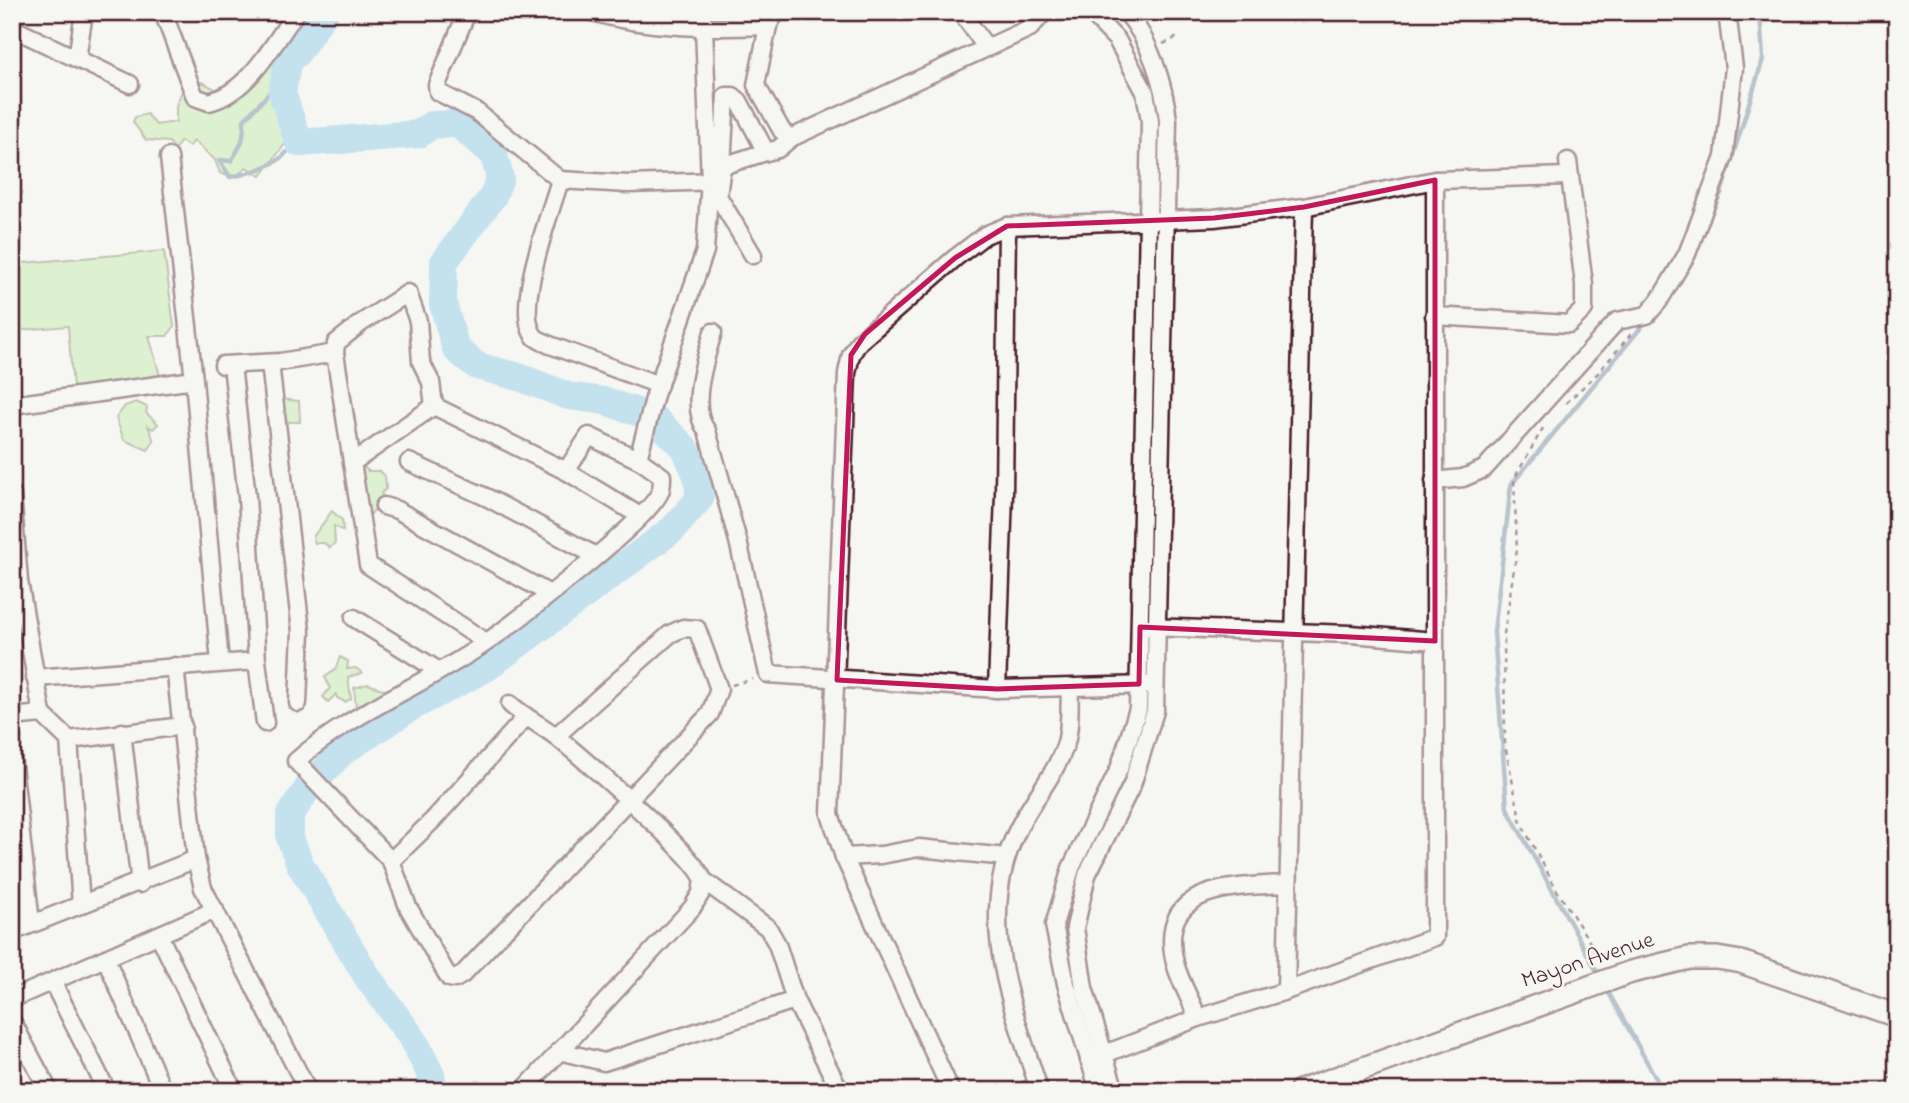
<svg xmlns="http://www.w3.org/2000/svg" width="1909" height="1103" font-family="'Indie Flower',sans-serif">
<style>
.green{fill:#beeba8;stroke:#84856a;stroke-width:2}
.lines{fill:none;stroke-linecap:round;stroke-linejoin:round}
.stream{stroke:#6e869c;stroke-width:4.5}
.river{stroke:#86cae8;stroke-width:28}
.minor-casing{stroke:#4a1f2b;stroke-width:21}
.major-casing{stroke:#4a1f2b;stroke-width:26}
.path{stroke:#4a1f2b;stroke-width:2.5;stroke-dasharray:5 5;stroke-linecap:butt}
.minor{stroke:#f6f6f2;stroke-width:16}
.major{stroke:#f6f6f2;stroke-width:21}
.marked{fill:none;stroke:#c2185b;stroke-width:5;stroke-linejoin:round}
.labels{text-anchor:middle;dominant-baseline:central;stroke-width:5;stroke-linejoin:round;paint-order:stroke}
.street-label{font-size:23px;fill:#4a1f2b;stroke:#f6f6f2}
</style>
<rect width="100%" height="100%" fill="#f6f6f2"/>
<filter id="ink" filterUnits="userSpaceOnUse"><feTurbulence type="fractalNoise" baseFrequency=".0143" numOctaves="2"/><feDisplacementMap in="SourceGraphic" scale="14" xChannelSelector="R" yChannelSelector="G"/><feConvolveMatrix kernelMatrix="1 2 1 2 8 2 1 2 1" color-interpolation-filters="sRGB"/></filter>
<g filter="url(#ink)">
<g class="green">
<path d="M295,21l9,5c0,25 -15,23 -26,37 -3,4 -4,13 -6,17h10l4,40 11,6v19l-12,-1 -24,32 -15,-9c-8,10 -14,12 -26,6l-5,-13 -21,-19 -5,6 -8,-6 -6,8 -6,-7 -23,-2 -13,-18 2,-5 12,-3 9,11 20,-3v-16l6,-15 10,2 10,-11 15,8 1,12 16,-10 -2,-12 55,-47 10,5 -6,-9z"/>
<polygon points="164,251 174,327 167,336 149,336 161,379 126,388 73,388 68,326 12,331 12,264"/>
<polygon points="279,399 299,401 300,422 289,422 283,419"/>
<polygon points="136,402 147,407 146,413 158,424 153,429 148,426 154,441 148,450 124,440 116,418 125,406"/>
<polygon points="363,466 368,471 380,471 385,476 386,489 381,493 385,501 374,506 375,509 362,525 349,485"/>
<polygon points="332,511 342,520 343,531 334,526 335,543 330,548 324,543 315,543 313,537"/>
<polygon points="340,657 348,661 347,669 356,668 362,673 348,677 351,699 345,702 337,698 336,694 328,702 323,697 330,688 325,677 335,670"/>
<polygon points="368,684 388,691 362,709 356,707 354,688"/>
</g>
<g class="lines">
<g class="stream">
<path d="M288,59l-8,6 -7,24 -29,31c0,21 -2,24 -13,41l-12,-1 11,17c14,-2 42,-11 52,-20 6,-6 9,-10 17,-14"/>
<polyline points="1710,216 1721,193 1763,59 1760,12"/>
<polyline points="1600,977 1507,808 1494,632 1511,485 1648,319"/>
<polyline points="1606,988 1663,1091"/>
</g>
<polyline class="river" points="325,12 296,54 288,59 282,93 299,143 419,134 431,125 458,124 494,155 500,178 493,196 444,262 443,304 456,349 477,366 519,377 568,396 605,401 654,418 685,448 697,476 700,498 673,529 486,668 413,706 342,752 308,788 290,815 290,838 300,864 368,978 413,1039 431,1075 434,1091"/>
<g class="minor-casing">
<g id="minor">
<path d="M163,12l32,85 14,5c39,-9 65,-59 87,-90"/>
<polyline points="467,12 437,85 438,92 477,112 560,180 628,184 719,181"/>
<path d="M592,12c57,17 117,16 176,14"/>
<polyline points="776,12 768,26 756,85 782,131 791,138"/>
<polyline points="961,12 986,47"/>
<polyline points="1090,12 1117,40 1145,92 1150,121 1138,709 1119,769 1071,868 1054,925 1066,984 1099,1091"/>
<polyline points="12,28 130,84"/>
<polyline points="77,59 84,12"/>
<polyline points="722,166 726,96 733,96 739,101 766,152 778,149 791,138 1030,28 1044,12"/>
<path d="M560,180c-9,32 -48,131 -25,157 3,3 11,6 15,8l109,40"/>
<polyline points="753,255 718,196 722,166 766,152"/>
<polyline points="1434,316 1569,324 1584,309 1584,284 1568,161"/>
<path d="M713,332c-7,26 -25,75 -6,99l31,110 30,133 229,15 152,-4"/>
<polyline points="335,353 336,343 361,323 408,293 418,321 421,362 431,382 434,406"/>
<polyline points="270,363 301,631 298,703"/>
<polyline points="223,365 280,362 335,353 368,565 486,642"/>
<polyline points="232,365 247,497 257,661 265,723"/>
<polyline points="194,380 220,663"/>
<polyline points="12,405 194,380 169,157"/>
<polyline points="409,462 488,498 596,556"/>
<polyline points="352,463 434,406 566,471 640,516"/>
<polyline points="566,471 589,436 641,461"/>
<polyline points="1434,481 1463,478 1484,469 1617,321 1647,315 1659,301 1687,254 1724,157 1734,68 1727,12"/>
<polyline points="12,494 19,581 42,714 69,740 81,905"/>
<polyline points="384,506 397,510 548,593"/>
<polyline points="354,618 439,671"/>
<polyline points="1147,627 1351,634 1435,641"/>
<polyline points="175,666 196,859 203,888 308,1091"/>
<polyline points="35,678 257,661"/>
<polyline points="997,689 1004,494 1007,226"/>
<path d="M510,704c15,14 32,21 48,34 23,19 142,121 145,142l65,48 9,16 18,56 45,91"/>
<polyline points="12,717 42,714"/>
<polyline points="122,732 140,884"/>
<path d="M556,736l114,-102 13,-6 14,1 22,60 -9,25 -248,261 -7,4 -6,-1 -41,-71 -17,-46 -95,-100c55,-49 131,-77 191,-119 31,-22 162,-122 173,-150 2,-4 2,-11 2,-16l-21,-15 -2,-6 16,-60 50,-144 5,-70 -6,-153 -3,-16"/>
<polyline points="69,740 183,726"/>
<polyline points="12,756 31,923"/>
<polyline points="844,857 881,855 919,848 1006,857"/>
<polyline points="391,861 433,820 525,718"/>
<polyline points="12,932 196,859"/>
<polyline points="159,935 234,1091"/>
<polyline points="106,959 163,1091"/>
<polyline points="53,983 107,1091"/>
<polyline points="1286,991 1304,207"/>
<polyline points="12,999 215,910"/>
<path d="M1198,1018c-7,-18 -18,-36 -23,-55 -19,-79 57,-76 112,-79"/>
<polyline points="12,1021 49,1091"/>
<polyline points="559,1051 604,1062 795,1000"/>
<polyline points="1089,1060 1198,1018 1286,991 1435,937 1435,180"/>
<polyline points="523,1091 692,908 701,893 703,880"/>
<polyline points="951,1091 844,857 830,814 847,373 851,355 859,342 955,258 985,235 1007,226 1214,218 1304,207 1435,180 1569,176"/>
<path d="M1025,1091l13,-5c-28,-86 -63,-170 -20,-257 14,-29 36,-52 47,-83 6,-17 4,-40 5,-58"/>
<path d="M1115,1091l-31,-103 -9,-60 12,-53 45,-90 23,-74 13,-591c-4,-36 -18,-80 -42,-108"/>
<polyline points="1889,1091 1897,1084"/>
</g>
</g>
<g class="major-casing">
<polyline id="major" points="1300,1091 1631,972 1689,958 1717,958 1741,962 1897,1016"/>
</g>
<g class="path">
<polyline points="1163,44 1180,36"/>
<polyline points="1566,403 1598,373 1631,334"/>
<polyline points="1543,428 1514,479 1517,549 1504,634 1505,745 1521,823 1558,892 1603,963"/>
<polyline points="732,685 753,679"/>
</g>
<use href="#minor" class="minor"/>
<use href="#major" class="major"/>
</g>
</g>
<path d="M0 0H1909V1103H0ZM1435,180v461l-295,-14 -1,57 -142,5 -160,-9 14,-325 14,-21 90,-76 52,-32 207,-8 90,-11z" fill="#f6f6f2" fill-opacity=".55" fill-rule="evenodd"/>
<path class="marked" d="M1435,180v461l-295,-14 -1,57 -142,5 -160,-9 14,-325 14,-21 90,-76 52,-32 207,-8 90,-11z"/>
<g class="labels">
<g class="street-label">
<text transform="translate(1588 961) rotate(-18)">Mayon Avenue</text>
</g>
</g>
<rect width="1909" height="1103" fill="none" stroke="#f6f6f2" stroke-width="42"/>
<rect x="21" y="21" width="1867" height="1061" fill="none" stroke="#4a1f2b" stroke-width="2.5" filter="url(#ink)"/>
</svg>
